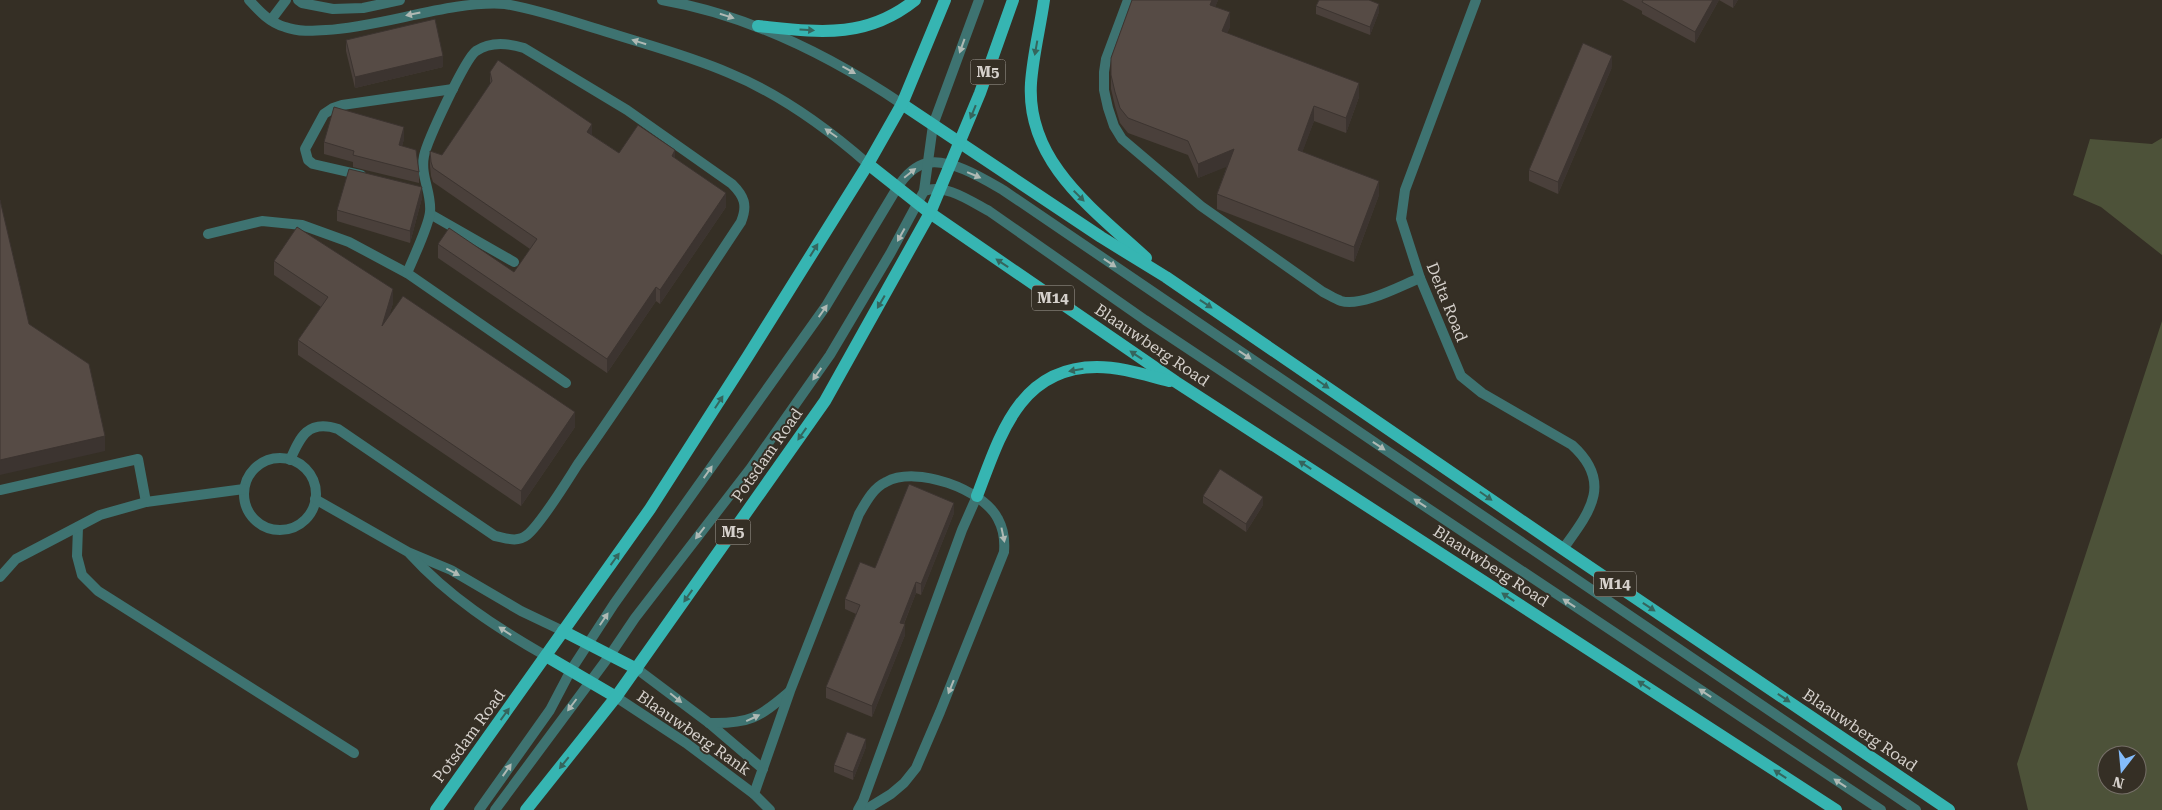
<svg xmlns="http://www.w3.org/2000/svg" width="2162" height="810" font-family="'Roboto Serif',serif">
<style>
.green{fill:#4d5239;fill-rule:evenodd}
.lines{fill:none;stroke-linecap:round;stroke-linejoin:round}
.service{stroke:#3e7371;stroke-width:10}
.minor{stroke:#3e7371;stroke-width:10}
.primary{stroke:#36b5b2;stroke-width:12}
.wall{fill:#4a403b}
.shaded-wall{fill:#3c3430}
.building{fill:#564b45;stroke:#3c3430}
.oneway{fill:#afb9b4}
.oneway2{fill:#35655d}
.labels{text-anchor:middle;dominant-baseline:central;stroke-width:4;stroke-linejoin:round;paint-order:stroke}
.shield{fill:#352f25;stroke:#a5a099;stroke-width:1}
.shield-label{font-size:15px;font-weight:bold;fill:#d5d0cb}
.street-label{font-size:16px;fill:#d5d0cb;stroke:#352f25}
</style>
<rect width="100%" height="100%" fill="#352f25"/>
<g class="green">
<polygon points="2162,138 2162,255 2101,207 2073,195 2090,139 2152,144"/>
<path d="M2162,321v489h-134l-11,-46zM2107,755h30v30h-30z"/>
</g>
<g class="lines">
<g class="service">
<polyline points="361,175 313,164 308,160 305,149 324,114 333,108 342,105 453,89"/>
<path d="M924,191c21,-8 46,10 65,20l156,109 736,490"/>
<polyline points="430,214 514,262"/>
<polyline points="208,234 262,221 302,225 349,242 407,273 566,383"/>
<circle cx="280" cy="494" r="36"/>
<path d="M290,460c10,-23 18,-41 48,-31l157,107c11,2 22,7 32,-1 14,-11 40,-54 51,-71 56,-79 109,-161 163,-242 7,-17 3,-26 -9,-38l-105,-74 -103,-62c-16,-5 -33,-7 -48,3 -11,8 -49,90 -52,105 -4,20 8,37 6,56 -1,13 -17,47 -23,61"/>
<polyline points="0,490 138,459 146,502"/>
<polyline points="315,499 408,552 451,570 521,611 563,631"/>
<polyline points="78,527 77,556 82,575 98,591 354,753"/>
<path d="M410,554c38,42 87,74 136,102"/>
<polyline points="0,577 16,559 100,515 146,502 244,489"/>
<polyline points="637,669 709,723 763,769"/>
<polyline points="616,697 686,743 754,794 770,810"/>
<path d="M709,723c40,1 50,-5 80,-31"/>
<path d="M754,794l36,-103 69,-177c7,-12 14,-26 27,-32 30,-17 97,7 112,37 6,11 7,21 6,33l-64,160 -24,56 -12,15 -13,11 -26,16"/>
<path d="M479,810l71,-100 21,-40 43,-66 212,-298 71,-118c7,-11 17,-22 30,-25 23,-5 57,16 76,27l913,620"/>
<polyline points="495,810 610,655 635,618 750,469 830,355 890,254 924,191 933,125 979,0"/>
<polyline points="858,810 863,801 962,530 977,496"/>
</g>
<g class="minor">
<path d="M249,0c10,11 21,23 36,27 13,5 28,4 41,3 56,-3 126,-30 179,-26 35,6 69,18 102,28 41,13 83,24 122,41 51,21 98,55 139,91"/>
<polyline points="298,0 302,3 333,9 363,8 400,0"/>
<path d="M662,0c87,15 167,55 240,104"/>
<path d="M1128,0l-22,59 -2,13v18l4,18 6,18 8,13 79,67 122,86c6,3 12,7 18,9 21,6 59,-15 79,-23"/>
<path d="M1476,0l-71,190 -4,29 19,59 41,98 21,17 90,52c42,38 17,68 -9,104"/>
<polyline points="271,20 286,0"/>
</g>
<g class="primary">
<path d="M1044,0c-4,28 -11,55 -13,83 -5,79 63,127 115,175"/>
<path d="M758,26c59,6 107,14 157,-26"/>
<polyline points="902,104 1101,237 1166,277 1563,549 1949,810"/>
<polyline points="868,164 930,213 1176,382 1836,810"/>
<path d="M977,496c23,-60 42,-129 120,-129 24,0 48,8 72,14"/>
<polyline points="563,631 637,669"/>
<polyline points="546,656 616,697"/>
<polyline points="436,810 650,509 748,356 868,164 902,104 945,0"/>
<polyline points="526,810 616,697 825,401 930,213 980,93 1013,0"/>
</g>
</g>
<g class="wall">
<polygon points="1132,0 1218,0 1215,7 1230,27 1227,33 1359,97 1346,133 1314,121 1302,152 1379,195 1354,262 1217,209 1217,194 1227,166 1198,178 1188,155 1128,133 1120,123 1115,106 1111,89 1111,58"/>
<polygon points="1622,0 1719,0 1695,43 1642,14 1642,11"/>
<polygon points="1719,0 1738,0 1733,8"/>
<polygon points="1316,6 1379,12 1370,35 1316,14"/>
<polygon points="346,40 443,67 355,88 346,51"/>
<polygon points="1612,67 1558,194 1529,181 1529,170"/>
<polygon points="490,72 592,135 619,153 675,158 726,207 660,304 656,301 607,373 438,258 438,244 514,272 530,249 433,182 431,176 430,166 430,151 442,155 490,85"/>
<polygon points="404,139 402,146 419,172 419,183 353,167 353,162 324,154 324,142"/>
<polygon points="422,198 410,243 337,221 337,210"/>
<polygon points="274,261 393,303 389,316 575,427 521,506 298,355 298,340 321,307 274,275"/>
<polygon points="1203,496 1263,505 1246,532 1203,503"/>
<polygon points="954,513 921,595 916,593 904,624 905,635 872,717 826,698 826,687 856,614 845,609 845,599 875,568"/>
<polygon points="866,747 853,780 834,772 834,765"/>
</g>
<g class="shaded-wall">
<polygon points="1212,0 1218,0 1210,20 1210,5"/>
<polygon points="1713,0 1719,0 1695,43 1695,32"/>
<polygon points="1733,0 1738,0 1733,8"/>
<polygon points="1379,4 1379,12 1370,35 1370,27"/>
<polygon points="1230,12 1230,27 1222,45 1222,31"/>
<polygon points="443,56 443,67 355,88 355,77"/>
<polygon points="1612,56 1612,67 1558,194 1558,182"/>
<polygon points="1359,83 1359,97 1346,133 1346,118"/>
<polygon points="1314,106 1314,121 1298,164 1298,150"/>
<polygon points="592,124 592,138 587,132"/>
<polygon points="404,127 404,139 399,157 399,145"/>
<polygon points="1234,149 1234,164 1198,178 1198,164"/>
<polygon points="675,150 675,164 672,156"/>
<polygon points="1379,181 1379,195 1354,262 1354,247"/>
<polygon points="422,187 422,198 410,243 410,231"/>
<polygon points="726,193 726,207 660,304 660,290"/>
<polygon points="656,287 656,301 607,373 607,359"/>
<polygon points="393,289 393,303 382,341 382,326"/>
<polygon points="575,412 575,427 521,506 521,491"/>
<polygon points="105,436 105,451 0,475 0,460"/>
<polygon points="1263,497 1263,505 1246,532 1246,524"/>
<polygon points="954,503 954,513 921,595 921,584"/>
<polygon points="916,582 916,593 900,633 900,623"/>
<polygon points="905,624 905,635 872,717 872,706"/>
<polygon points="866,739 866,747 853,780 853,772"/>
</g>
<g class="building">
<polygon points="1132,0 1212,0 1210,5 1230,12 1222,31 1359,83 1346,118 1314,106 1298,150 1379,181 1354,247 1217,194 1234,149 1198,164 1188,141 1128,118 1120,108 1115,92 1111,75 1111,58"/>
<polygon points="1319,0 1369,0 1379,4 1370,27 1316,6"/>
<polygon points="1643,0 1713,0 1695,32 1642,2"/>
<polygon points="435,19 443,56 355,77 346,40"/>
<polygon points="1583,43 1612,56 1558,182 1529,170"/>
<polygon points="498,60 592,124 587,132 619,153 638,125 675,150 672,156 726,193 660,290 656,287 607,359 438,244 449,228 514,272 537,239 433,168 431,162 430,151 442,155 492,81 490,72"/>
<polygon points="334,107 404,127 399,145 416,150 419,172 353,155 354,151 324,142"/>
<polygon points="349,169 422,187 410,231 337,210"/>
<polygon points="0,200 29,324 89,364 105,436 0,460"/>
<polygon points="297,227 393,289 382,326 403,296 575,412 521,491 298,340 328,297 274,261"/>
<polygon points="1220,469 1263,497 1246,524 1203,496"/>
<polygon points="909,484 954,503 921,584 916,582 900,623 905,624 872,706 826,687 860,605 845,599 860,562 875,568"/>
<polygon points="847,732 866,739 853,772 834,765"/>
</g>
<defs><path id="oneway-solid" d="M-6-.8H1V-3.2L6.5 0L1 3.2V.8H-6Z" transform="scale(1.25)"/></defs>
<g class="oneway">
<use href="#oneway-solid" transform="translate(413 14) rotate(168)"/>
<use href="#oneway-solid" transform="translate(727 16) rotate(17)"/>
<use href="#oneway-solid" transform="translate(639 42) rotate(-163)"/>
<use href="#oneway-solid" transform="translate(962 46) rotate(110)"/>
<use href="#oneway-solid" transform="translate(849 70) rotate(29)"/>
<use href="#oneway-solid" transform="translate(831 133) rotate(-145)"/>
<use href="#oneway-solid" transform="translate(910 173) rotate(-39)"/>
<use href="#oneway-solid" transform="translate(974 175) rotate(23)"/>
<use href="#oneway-solid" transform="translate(901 235) rotate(119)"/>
<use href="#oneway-solid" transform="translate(1110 263) rotate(34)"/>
<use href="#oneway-solid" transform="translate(823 311) rotate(-55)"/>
<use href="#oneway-solid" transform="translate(1245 355) rotate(34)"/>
<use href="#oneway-solid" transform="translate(817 374) rotate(125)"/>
<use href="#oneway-solid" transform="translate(1379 446) rotate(34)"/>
<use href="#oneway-solid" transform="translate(708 472) rotate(-55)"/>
<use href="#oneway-solid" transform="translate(1420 503) rotate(-146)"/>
<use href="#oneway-solid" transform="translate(700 533) rotate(128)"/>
<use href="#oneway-solid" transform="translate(1003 535) rotate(78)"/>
<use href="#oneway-solid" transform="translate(453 572) rotate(27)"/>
<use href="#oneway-solid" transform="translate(1569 603) rotate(-146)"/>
<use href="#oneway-solid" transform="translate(604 619) rotate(-56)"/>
<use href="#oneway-solid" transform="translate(505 631) rotate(-146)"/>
<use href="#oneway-solid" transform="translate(951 687) rotate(112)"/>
<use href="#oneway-solid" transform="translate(1705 693) rotate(-146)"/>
<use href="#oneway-solid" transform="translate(676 698) rotate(39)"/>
<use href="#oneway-solid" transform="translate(572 705) rotate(127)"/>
<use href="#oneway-solid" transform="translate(753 718) rotate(-25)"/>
<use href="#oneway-solid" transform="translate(507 770) rotate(-55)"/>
<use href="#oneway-solid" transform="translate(1840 783) rotate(-146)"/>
</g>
<g class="oneway2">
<use href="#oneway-solid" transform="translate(807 30) rotate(4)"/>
<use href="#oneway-solid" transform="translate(1036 48) rotate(100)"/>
<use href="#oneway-solid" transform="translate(973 112) rotate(112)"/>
<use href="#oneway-solid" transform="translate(1079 196) rotate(45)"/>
<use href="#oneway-solid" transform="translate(814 250) rotate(-58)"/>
<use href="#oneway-solid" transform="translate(1002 263) rotate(-146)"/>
<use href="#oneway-solid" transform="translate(881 302) rotate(120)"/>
<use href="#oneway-solid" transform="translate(1206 304) rotate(34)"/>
<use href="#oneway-solid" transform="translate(1136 355) rotate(-146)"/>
<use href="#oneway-solid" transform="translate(1076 370) rotate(170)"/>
<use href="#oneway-solid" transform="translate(1323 384) rotate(35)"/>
<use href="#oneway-solid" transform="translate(719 402) rotate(-57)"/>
<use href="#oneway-solid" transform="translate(802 434) rotate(125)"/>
<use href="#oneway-solid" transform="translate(1305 465) rotate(-147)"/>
<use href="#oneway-solid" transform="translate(1486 496) rotate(35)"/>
<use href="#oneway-solid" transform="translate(615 559) rotate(-54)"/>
<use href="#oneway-solid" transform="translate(688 596) rotate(125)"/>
<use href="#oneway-solid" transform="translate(1508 597) rotate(-147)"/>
<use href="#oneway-solid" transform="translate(1649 607) rotate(34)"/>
<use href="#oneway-solid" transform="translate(1644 685) rotate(-147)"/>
<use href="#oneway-solid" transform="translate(1784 698) rotate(34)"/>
<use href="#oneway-solid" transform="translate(505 714) rotate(-54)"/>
<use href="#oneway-solid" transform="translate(564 763) rotate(129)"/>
<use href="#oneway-solid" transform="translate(1780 774) rotate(-147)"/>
</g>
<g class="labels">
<g class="shield">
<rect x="970.5" y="59.5" width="35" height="25" rx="4"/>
<rect x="1032" y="285.5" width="42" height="25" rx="4"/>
<rect x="715.5" y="519.5" width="35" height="25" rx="4"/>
<rect x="1594" y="571.5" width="42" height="25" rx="4"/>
</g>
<g class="shield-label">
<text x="988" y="72">M5</text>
<text x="1053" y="298">M14</text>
<text x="733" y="532">M5</text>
<text x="1615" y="584">M14</text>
</g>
<g class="street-label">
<text transform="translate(1447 302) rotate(68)">Delta Road</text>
<text transform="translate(1152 345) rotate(34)">Blaauwberg Road</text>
<text transform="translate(767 455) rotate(-55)">Potsdam Road</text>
<text transform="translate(1491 566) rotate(33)">Blaauwberg Road</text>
<text transform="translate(1860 730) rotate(34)">Blaauwberg Road</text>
<text transform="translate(694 733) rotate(35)">Blaauwberg Rank</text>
<text transform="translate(469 736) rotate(-54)">Potsdam Road</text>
</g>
</g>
<g transform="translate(2122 770) rotate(196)"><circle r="24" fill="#352f25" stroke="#756f67"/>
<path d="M0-4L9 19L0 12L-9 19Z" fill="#84bcfb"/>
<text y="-8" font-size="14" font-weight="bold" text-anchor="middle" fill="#d5d0cb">N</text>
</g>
</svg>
